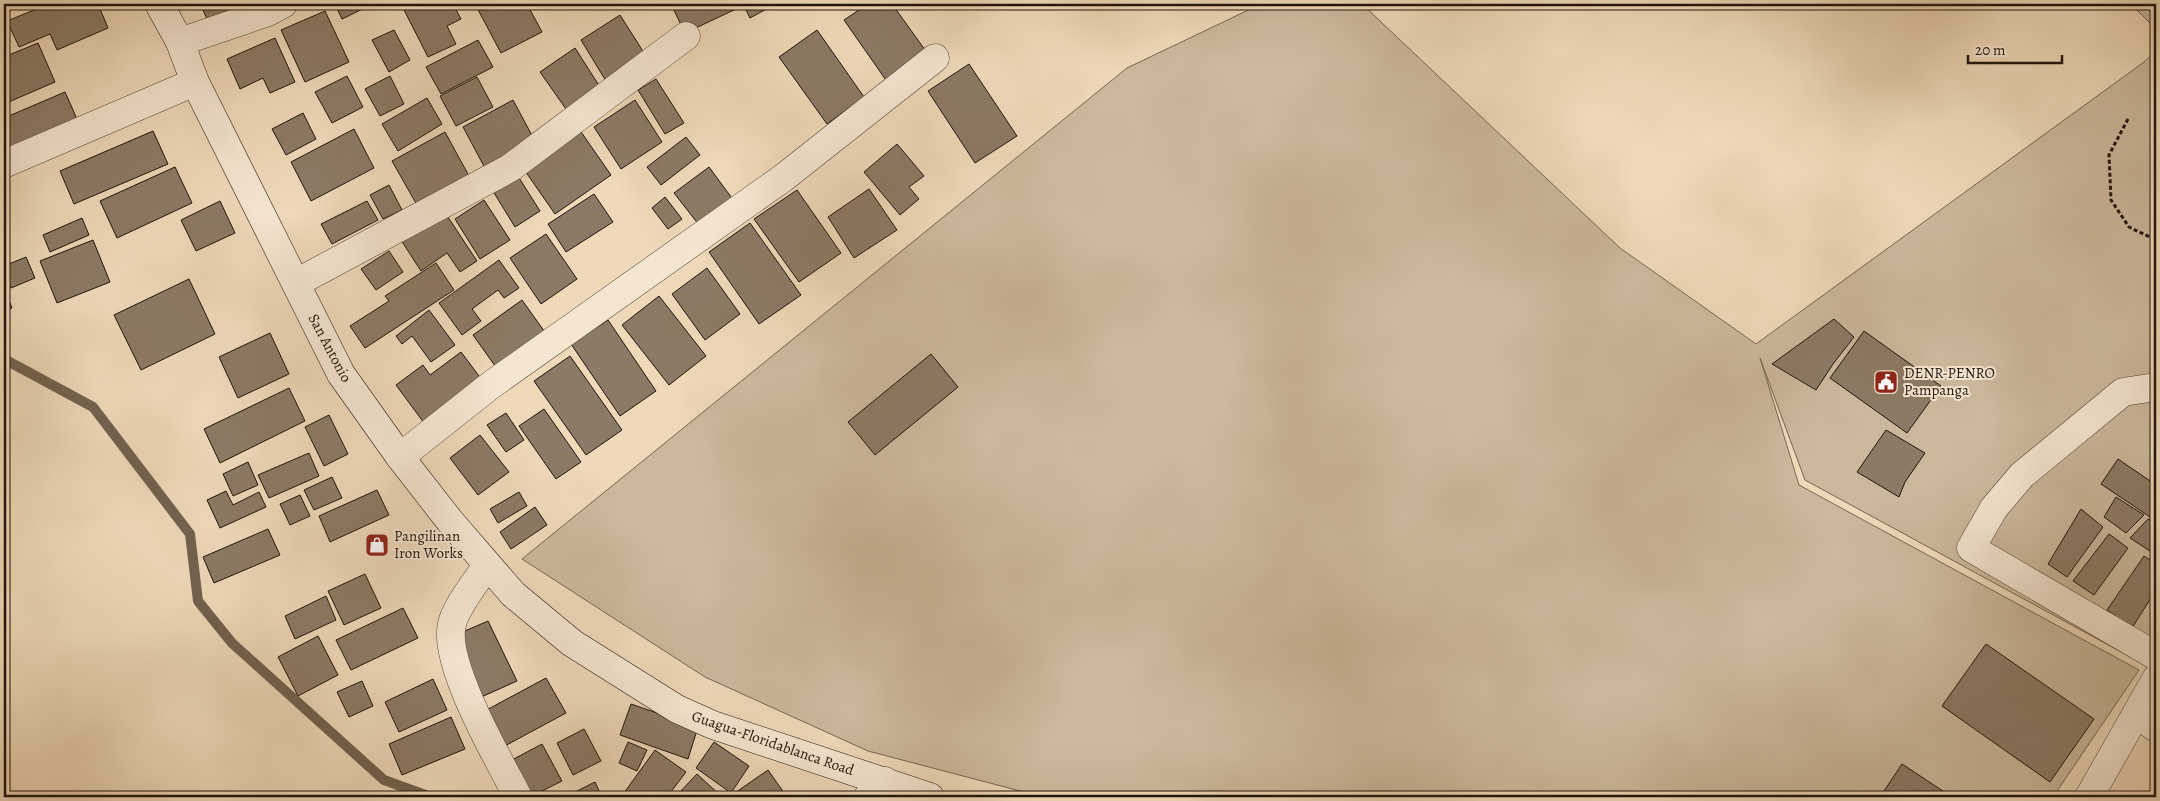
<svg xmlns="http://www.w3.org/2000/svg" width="2160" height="801" font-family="Alegreya,serif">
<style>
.green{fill:#ccb89c;stroke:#766654}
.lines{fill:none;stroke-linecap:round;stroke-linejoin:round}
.stream{stroke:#726250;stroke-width:10}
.building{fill:#8c7a66;stroke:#20140c}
.street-casing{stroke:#544537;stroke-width:29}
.secondary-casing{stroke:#20140c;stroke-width:29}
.path{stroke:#20140c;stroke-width:3;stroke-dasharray:4 2.5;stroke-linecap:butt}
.street{stroke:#f5e6d2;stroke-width:28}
.secondary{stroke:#f5e6d2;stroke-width:28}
.labels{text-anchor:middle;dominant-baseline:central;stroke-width:4;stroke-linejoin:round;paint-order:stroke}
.street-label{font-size:15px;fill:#20140c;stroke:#f5e6d2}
.poi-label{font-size:15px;fill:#20140c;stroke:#f5e6d2;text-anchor:start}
</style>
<rect width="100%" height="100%" fill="#efd9b9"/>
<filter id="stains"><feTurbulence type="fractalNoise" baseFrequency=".004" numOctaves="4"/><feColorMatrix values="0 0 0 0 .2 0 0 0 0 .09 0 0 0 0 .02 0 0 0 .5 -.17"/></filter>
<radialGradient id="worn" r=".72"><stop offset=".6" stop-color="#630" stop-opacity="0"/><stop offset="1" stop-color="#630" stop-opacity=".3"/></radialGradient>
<g class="green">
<polygon points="1261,4 1362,4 1620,248 1756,344 2144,62 2156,51 2156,652 2147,666 1805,480 1760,358 1799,485 2139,670 2053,797 1043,797 868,751 705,677 522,559 1127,68"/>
<polygon points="2131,4 2156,4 2156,29"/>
</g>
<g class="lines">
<polyline class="stream" points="4,359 93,407 190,534 198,601 232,643 384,780 431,797"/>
</g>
<g class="building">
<polygon points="49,4 98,4 108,28 57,50 50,34 19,47 7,21"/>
<polygon points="200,4 261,4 211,27"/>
<polygon points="335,4 373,4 342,19"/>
<polygon points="401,4 453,4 461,19 447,26 456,44 428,57"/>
<polygon points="475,4 527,4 542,32 501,53"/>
<polygon points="671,4 734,4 736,9 685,33"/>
<polygon points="743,4 770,4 772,6 750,18"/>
<polygon points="868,4 892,4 928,54 888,83 844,20"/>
<polygon points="325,11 349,62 305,82 281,30"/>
<polygon points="620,15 646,56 606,81 581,40"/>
<polygon points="394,30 410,60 389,72 372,40"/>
<polygon points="817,30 864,97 827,124 779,57"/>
<polygon points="275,38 295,82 270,93 263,78 240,89 227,59"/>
<polygon points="478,40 493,67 441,94 426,67"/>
<polygon points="38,43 55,82 4,104 4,57"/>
<polygon points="575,48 600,87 566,109 540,72"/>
<polygon points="969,64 1017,136 975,163 928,91"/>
<polygon points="347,76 363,107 332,123 315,92"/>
<polygon points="390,76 404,104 380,116 365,89"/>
<polygon points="477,77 493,107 456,126 440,96"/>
<polygon points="656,79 684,123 665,134 638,90"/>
<polygon points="65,92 81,128 4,161 4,118"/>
<polygon points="427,98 442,124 398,151 382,124"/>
<polygon points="513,100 536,143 486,170 463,127"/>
<polygon points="635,100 662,142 621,169 594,127"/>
<polygon points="303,113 316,139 286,155 272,129"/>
<polygon points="354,129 374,168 311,201 291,162"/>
<polygon points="579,129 611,175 555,214 523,168"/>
<polygon points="153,131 168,164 74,204 60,171"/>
<polygon points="445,132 469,176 417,205 392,161"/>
<polygon points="686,137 700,155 661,185 647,167"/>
<polygon points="897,144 924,176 909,187 919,199 900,215 864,172"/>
<polygon points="175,167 192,203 117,238 100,201"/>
<polygon points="709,167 737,205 703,230 674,193"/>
<polygon points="516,173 540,211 515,227 491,188"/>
<polygon points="389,185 402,210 383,219 370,195"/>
<polygon points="869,189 897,230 854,258 828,217"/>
<polygon points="797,190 841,253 799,282 754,219"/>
<polygon points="594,194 613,222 566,252 548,224"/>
<polygon points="665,197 682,219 668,229 652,208"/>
<polygon points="484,200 510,240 480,259 455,219"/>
<polygon points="220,201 235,233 196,251 181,220"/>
<polygon points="367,201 378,220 332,244 321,224"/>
<polygon points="444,211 477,261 460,272 447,253 421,271 401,240"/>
<polygon points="82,218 89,235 50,252 43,235"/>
<polygon points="750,223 801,295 759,324 709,252"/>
<polygon points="546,234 577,279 541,304 510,258"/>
<polygon points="93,240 110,282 57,303 40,261"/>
<polygon points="389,251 403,272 376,290 361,269"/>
<polygon points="26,257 35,278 11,288 4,271 4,266"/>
<polygon points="499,260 519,288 504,298 498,290 472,309 481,321 462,335 439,303"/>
<polygon points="436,263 454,290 365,348 350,326 389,301 385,296"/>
<polygon points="707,268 740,314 705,340 672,294"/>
<polygon points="189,279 215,334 141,370 114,315"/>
<polygon points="4,288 12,308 4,311"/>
<polygon points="659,296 706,356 669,385 622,325"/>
<polygon points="522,300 547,335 498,370 473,335"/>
<polygon points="429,310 455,345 431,362 412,336 402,344 396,336"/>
<polygon points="1834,319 1854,337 1833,364 1816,390 1772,364"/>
<polygon points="608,320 656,391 620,416 571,344"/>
<polygon points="1864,331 1941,386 1907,433 1830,378"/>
<polygon points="270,333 289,374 238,398 219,357"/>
<polygon points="461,352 485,384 427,427 396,385 423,365 430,375"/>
<polygon points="931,354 958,387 875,455 848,422"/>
<polygon points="570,356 622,430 586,455 534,381"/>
<polygon points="289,388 305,421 220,463 204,429"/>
<polygon points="544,409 581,462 556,479 519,426"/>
<polygon points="506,413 524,440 506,452 487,425"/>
<polygon points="329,415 348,454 324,466 305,427"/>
<polygon points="1886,430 1925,453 1905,482 1899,497 1857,472"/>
<polygon points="480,435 509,472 478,495 450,458"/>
<polygon points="309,453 319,476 269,498 258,475"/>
<polygon points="2118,459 2156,485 2156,521 2101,484"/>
<polygon points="248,462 258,485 233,496 223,474"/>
<polygon points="332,477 342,498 314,510 304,490"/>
<polygon points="377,490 389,515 330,542 319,516"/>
<polygon points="226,491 233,505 259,492 266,507 220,528 207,500"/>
<polygon points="519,492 527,506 498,523 490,509"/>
<polygon points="300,495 310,516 290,525 280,504"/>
<polygon points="2116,497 2144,515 2126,533 2104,517"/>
<polygon points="535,507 547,525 511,549 500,532"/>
<polygon points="2081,509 2103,527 2067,577 2048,564"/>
<polygon points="2148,519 2156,524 2156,555 2130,538"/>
<polygon points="268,529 280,555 214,583 203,557"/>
<polygon points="2109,534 2128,548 2094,595 2073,581"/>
<polygon points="2144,556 2156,564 2156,590 2132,628 2107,610"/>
<polygon points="365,574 381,608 344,625 328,591"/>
<polygon points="326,596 336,620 295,639 285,616"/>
<polygon points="403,608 418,638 351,670 336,640"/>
<polygon points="488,621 517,681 479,698 451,637"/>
<polygon points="318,636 338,675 298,696 278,657"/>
<polygon points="1986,644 2094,719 2050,782 1942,706"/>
<polygon points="546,678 566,713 501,748 481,713"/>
<polygon points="433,679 447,710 399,732 385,702"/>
<polygon points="362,681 373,706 349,717 337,692"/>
<polygon points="631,704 698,727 688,759 620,735"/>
<polygon points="451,717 465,749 402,775 389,744"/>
<polygon points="584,729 601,761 573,775 557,743"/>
<polygon points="628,742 647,750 637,771 619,763"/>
<polygon points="714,742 749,766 731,793 696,768"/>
<polygon points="542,744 562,781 530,797 510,761"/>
<polygon points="655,750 686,772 667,797 621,797"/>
<polygon points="1902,764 1952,797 1880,797"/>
<polygon points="768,770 787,797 729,797"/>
<polygon points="697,774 722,797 675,797"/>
<polygon points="595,782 602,797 565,797"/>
</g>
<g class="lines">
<g class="street-casing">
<g id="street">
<polyline points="180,42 268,12 283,4"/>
<polyline points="4,164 195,82"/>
<polyline points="296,283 510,168 686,36"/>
<polyline points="2156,387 2123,392 2022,475 1994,508 1971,548 2156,656"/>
<polyline points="400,457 491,385 783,178 935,58"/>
<path d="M487,565c-10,16 -31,41 -35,59 -10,39 47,136 66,173"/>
<polyline points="2137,714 2156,728"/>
<polyline points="868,797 885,781"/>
<polyline points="2089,797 2156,679"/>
</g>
</g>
<g class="secondary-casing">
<polyline id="secondary" points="159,4 180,42 195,82 341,374 400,457 449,520 513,594 572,643 677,709 713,725 930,797"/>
</g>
<polyline class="path" points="2128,119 2109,155 2111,200 2129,227 2156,240"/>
<use href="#street" class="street"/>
<use href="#secondary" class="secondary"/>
</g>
<defs>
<g id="civic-square" transform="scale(1.25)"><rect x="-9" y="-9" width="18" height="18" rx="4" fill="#8f2418" stroke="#f5e6d2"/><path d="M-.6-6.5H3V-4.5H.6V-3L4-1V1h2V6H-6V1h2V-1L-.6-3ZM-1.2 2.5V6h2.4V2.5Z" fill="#fff"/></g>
<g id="shop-square" transform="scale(1.25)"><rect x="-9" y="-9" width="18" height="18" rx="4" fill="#8f2418" stroke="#f5e6d2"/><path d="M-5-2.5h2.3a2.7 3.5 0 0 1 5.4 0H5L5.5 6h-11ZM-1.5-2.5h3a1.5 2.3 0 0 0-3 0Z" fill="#fff"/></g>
</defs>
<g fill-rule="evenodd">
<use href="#civic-square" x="1886" y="382"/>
<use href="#shop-square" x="377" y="545"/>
</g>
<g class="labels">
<g class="street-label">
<text transform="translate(330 348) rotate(62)">San Antonio</text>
<text transform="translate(773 743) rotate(19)">Guagua-Floridablanca Road</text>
</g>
<g class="poi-label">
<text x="1904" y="373">DENR-PENRO<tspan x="1904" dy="17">Pampanga</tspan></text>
<text x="394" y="536">Pangilinan<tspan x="394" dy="17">Iron Works</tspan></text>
</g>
</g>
<rect width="2160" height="801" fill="none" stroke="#efd9b9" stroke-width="20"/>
<rect x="5" y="5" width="2150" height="791" fill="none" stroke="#20140c" stroke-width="2.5"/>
<rect x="10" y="10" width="2140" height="781" fill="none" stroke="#20140c"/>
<path d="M1968 55v8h94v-8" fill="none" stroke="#20140c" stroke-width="2.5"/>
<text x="1975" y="55" font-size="15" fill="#20140c" stroke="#f5e6d2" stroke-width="4" paint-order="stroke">20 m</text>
<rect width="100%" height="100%" filter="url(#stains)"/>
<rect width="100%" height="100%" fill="url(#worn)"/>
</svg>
